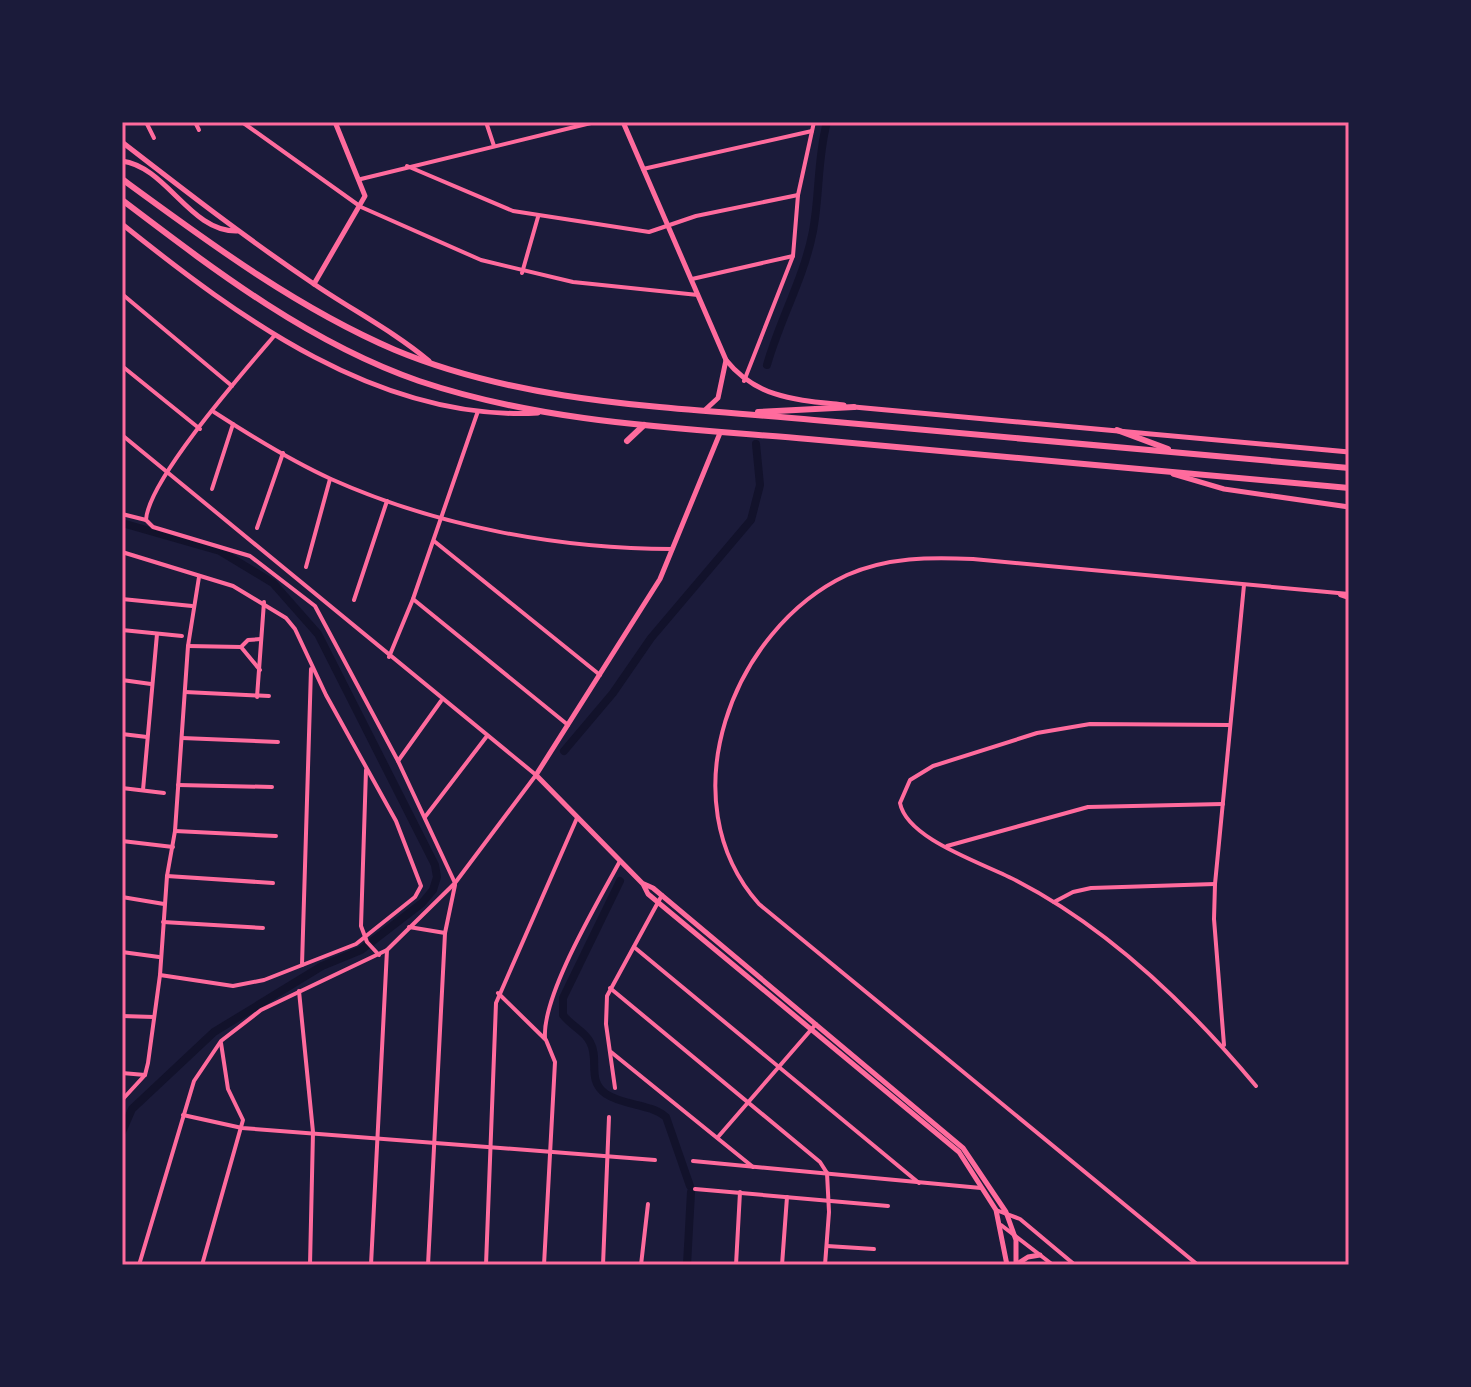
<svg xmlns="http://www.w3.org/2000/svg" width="1471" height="1387" font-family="Cabin,sans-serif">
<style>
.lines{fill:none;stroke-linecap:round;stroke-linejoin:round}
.canal{stroke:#12122b;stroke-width:8}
.minor{stroke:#ff6b9d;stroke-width:4}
.tertiary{stroke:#ff6b9d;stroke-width:5}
.primary{stroke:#ff6b9d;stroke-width:6}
.neatline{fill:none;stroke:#ff6b9d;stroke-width:3}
</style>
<rect width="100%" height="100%" fill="#1b1b3a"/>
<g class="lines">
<g class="canal">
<path d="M767,365c13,-46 37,-87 46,-134 7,-37 4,-72 14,-109"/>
<polyline points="122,523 220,551 273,583 318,634 435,865 437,877 433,890 422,903 361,950 322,966 214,1032 132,1109 122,1132"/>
<polyline points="564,751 613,693 651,638 751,520 760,485 756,444"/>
<path d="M620,881l-57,117v17c8,11 22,16 27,27 10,18 -4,38 16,52 18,12 43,9 60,23l24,69"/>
<polyline points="687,1265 691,1192"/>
</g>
<g class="minor">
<polyline points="146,122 154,138"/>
<polyline points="195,122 199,130"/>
<polyline points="242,122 361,207 481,260 573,282 698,295"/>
<polyline points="486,122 494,146"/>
<polyline points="407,166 513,211 649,232 696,216 798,195"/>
<polyline points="643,169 812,131"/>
<polyline points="361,179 595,122"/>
<polyline points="522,273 538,217"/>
<polyline points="692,279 793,256"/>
<polyline points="122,294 232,386"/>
<path d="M275,335c-30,35 -127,145 -129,185l7,7 97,29 65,50 83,155 57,122"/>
<polyline points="122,366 200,429"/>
<polyline points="744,381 793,256 798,195 814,122"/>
<path d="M214,412c37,24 77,49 117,67 105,47 227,70 341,70"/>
<polyline points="122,435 536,775 455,883 387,950 261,1010 221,1041 194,1081 139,1265"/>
<polyline points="212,489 233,424"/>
<polyline points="122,514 146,520"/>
<polyline points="257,528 283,453"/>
<polyline points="434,541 600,675"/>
<polyline points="122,552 233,586 286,618 295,629 326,695 396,821 421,886 415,897 356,944 264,980 233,986 160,975"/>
<polyline points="306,567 330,479"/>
<polyline points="1340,595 1349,598"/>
<polyline points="122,599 192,606"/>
<polyline points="413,599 568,725"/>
<polyline points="354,600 387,501"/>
<polyline points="122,630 182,636"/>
<polyline points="188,646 241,647"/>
<polyline points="241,647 260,670"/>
<polyline points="241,647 248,640 261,639"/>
<polyline points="389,657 413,599 478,411"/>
<polyline points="122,680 151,684"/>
<polyline points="185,692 269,696"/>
<polyline points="257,697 264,602"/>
<path d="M1230,725l-140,-1 -53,9 -104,33 -23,14 -10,23c7,37 86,61 117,78 93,48 172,125 239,205"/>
<polyline points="122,734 147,737"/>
<polyline points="182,738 278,742"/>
<polyline points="398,761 441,701"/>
<polyline points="366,770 361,926 367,942 379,955"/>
<polyline points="178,785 272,787"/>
<polyline points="122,788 164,793"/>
<polyline points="143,790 157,634"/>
<polyline points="425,817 487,736"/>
<polyline points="175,831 276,836"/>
<polyline points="122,841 173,847"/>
<polyline points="947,846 1088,807 1223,804"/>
<polyline points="167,876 273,883"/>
<polyline points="122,897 164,904"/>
<polyline points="1054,902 1073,892 1091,888 1215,884"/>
<polyline points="163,922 263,928"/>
<polyline points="409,927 445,933"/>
<polyline points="634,947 919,1183"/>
<polyline points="122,952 159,957"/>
<polyline points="302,965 311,669"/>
<polyline points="610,988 820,1162 827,1173"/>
<polyline points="299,991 313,1132 310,1265"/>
<polyline points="498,993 546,1040 555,1062 544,1265"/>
<polyline points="122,1016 154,1017"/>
<path d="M545,1038c-3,-43 53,-136 75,-177"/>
<polyline points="1224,1045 1214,919 1215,884 1244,585"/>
<polyline points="611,1052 753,1167"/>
<polyline points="122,1073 145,1075"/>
<polyline points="615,1088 606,1024 607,996 662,895"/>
<polyline points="122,1100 145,1075 148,1063 160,975 167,876 175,831 188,646 199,577"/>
<polyline points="183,1115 242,1128 655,1160"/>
<polyline points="718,1137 816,1024"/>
<polyline points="693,1161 981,1188"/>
<polyline points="695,1189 888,1206"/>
<polyline points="996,1210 1020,1219 1075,1265"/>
<polyline points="1001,1225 1053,1265"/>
<polyline points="827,1246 874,1249"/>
<polyline points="202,1265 243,1120 228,1089 221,1043"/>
<polyline points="371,1265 387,950"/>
<polyline points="428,1265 445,933 455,885"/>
<polyline points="486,1265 496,1003 577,818"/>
<polyline points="603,1265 609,1117"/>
<polyline points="641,1265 648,1204"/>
<polyline points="736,1265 740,1192"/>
<polyline points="782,1265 787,1197"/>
<polyline points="825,1265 829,1212 827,1173"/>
<path d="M1198,1265l-439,-361c-92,-103 -27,-275 88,-329 41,-18 83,-18 126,-16l376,35"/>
</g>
<g class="tertiary">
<polyline points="623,122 726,360 718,398 705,410"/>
<path d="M122,142c62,48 124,96 189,140 39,27 81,48 118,79"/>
<path d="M122,161c45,6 68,71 115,70"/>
<path d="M122,224c117,94 258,198 416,189"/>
<polyline points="314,284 365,196 335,122"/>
<path d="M726,360c31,39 72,40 118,45"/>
<polyline points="854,407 1349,452"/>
<polyline points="720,433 660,579 536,775 643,884 648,894 959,1152 996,1210 1007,1265"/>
<polyline points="1173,474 1224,489 1349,507"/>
<polyline points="644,884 653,888 963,1148 1006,1212 1016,1240 1016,1265"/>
<polyline points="1017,1264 1028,1257 1040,1255"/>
</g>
<g class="primary">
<path d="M122,179c86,63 175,129 273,171 132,55 279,57 419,70 179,16 357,32 535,48"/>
<path d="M122,200c91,69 187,143 297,181 125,42 258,47 389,58 180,16 361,33 541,49"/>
<polyline points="758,412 854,407"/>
<polyline points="1117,430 1168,449"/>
<polyline points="627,441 644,425"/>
</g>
</g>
<rect width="1471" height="1387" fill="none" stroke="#1b1b3a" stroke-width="248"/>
<rect x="124" y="124" width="1223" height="1139" class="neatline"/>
</svg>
